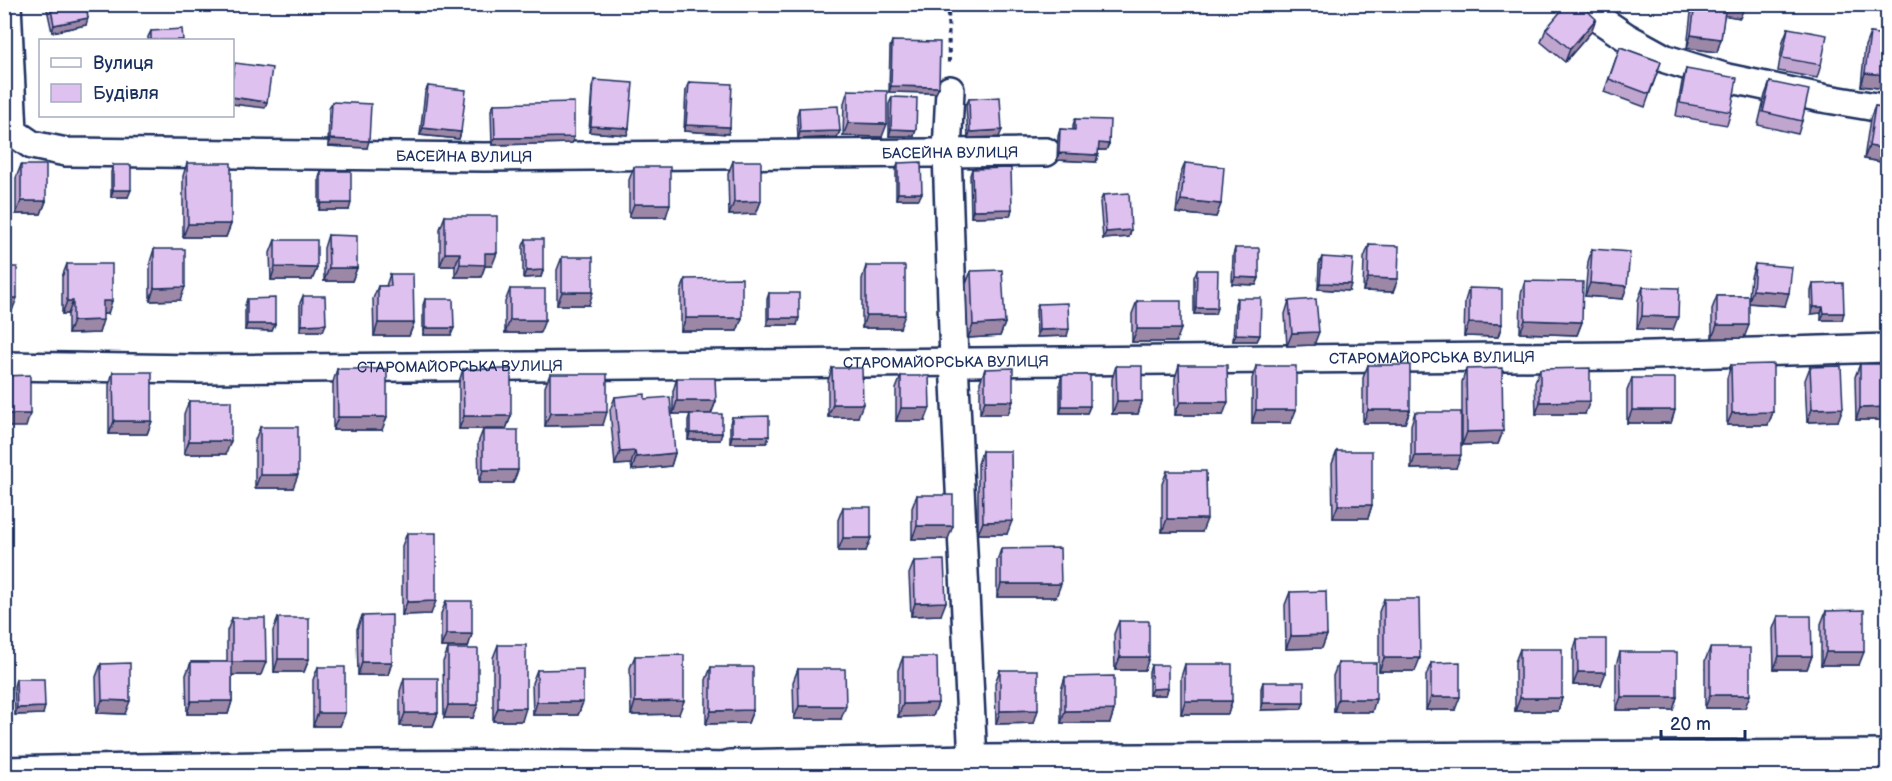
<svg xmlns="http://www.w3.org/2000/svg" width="1892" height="781" font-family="'Balsamiq Sans',sans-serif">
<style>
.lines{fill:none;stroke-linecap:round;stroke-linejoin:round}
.minor-casing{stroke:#1b2f5e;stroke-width:32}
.tertiary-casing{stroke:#1b2f5e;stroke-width:38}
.path{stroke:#1b2f5e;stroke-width:4;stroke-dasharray:4.5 4.5;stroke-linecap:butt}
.minor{stroke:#fff;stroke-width:27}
.tertiary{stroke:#fff;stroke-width:33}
.wall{fill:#c0a6ce;stroke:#1b2f5e;stroke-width:1.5}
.shaded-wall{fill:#9c87a7;stroke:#1b2f5e;stroke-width:1.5}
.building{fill:#dfc1ef;stroke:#1b2f5e;stroke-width:1.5}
.labels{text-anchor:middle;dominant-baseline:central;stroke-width:4.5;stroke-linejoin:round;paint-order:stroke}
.street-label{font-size:15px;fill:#1b2f5e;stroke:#fff}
</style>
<rect width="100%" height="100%" fill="#fff"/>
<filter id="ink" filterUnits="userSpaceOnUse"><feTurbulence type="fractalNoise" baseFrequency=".0167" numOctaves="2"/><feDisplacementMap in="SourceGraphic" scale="12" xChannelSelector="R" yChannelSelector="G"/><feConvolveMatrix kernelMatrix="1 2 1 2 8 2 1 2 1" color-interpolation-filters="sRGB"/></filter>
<g filter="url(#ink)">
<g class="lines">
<g class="minor-casing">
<g id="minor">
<path id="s1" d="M7,4l6,128 19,13 34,7 418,5 562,-5"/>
<polyline points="1577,4 1626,37 1666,59 1727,78 1822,98 1888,109"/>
<polyline points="950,90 947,152 954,361 973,762"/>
<path id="s2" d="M4,366l192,3 1422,-13 270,-8"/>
<path d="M4,771c242,-6 484,-9 726,-4"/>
</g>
</g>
<g class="tertiary-casing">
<polyline id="tertiary" points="722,776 730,767 973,762 1888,757"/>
</g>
<polyline class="path" points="948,4 949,64"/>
<use href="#minor" class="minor"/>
<use href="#tertiary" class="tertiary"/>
</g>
<g class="wall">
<polygon points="46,4 86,4 86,25 52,32"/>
<polygon points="1692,4 1745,4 1740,18 1724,15 1721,39 1717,52 1687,48"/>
<polygon points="1788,28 1821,65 1817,78 1778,71 1783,41"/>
<polygon points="1546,29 1591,32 1565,62 1541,42"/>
<polygon points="151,31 183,40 148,40 148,37"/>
<polygon points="1870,33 1887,35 1887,89 1861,86 1865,46"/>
<polygon points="892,41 939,87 936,93 889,92 890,47"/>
<polygon points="1620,47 1661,62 1645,107 1604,92"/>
<polygon points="1686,69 1731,112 1727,125 1676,116 1682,82"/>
<polygon points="594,80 629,128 627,135 589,132 592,87"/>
<polygon points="689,82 728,134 684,131 686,89"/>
<polygon points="1770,82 1802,121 1798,134 1758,125 1765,95"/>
<polygon points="428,86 461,132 459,139 420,135 425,92"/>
<polygon points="848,90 882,137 843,136 844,103"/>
<polygon points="892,97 914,136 889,136 889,104"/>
<polygon points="969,99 999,137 968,138 966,105"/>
<polygon points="332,102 367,148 328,146 329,109"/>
<polygon points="494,104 574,137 572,143 492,145 491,110"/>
<polygon points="1875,106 1887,108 1887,163 1864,159 1870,119"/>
<polygon points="799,108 840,131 837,137 798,139 797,115"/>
<polygon points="1075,119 1109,144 1106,150 1098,150 1098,155 1096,162 1057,160 1058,136 1060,129 1073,130 1073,125"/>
<polygon points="733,161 761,201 756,214 729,215 728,174"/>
<polygon points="187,163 231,224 226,237 183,237 183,176"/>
<polygon points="898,163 919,199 896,199 896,170"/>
<polygon points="1185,163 1221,204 1216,217 1176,213 1180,176"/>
<polygon points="21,165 46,201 41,214 16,214 16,178"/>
<polygon points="113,165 128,197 111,197 111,172"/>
<polygon points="634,167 666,217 629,217 629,180"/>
<polygon points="972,169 1012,209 1010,216 971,217 970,175"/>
<polygon points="321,171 349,210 319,210 319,178"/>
<polygon points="1103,195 1131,230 1129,237 1103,239 1100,202"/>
<polygon points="445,216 492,266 485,266 481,277 455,277 455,266 440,266 440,229"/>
<polygon points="328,235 357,268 352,281 324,281 324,248"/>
<polygon points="526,239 543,270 541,277 523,278 523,246"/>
<polygon points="275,240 317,268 312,280 271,280 270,253"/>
<polygon points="1369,245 1393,292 1363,291 1364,258"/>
<polygon points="1235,248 1259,278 1256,285 1232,284 1233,255"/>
<polygon points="154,249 180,300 150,301 150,262"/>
<polygon points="1592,249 1623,299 1585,296 1588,262"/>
<polygon points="562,257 589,305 557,305 557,270"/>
<polygon points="1322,257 1349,291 1318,289 1319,264"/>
<polygon points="67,264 108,314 103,314 99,333 68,334 68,314 62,314 62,277"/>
<polygon points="1755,264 1785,306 1749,303 1744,338 1712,338 1712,309 1717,296 1749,296 1751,277"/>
<polygon points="866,266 900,328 862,328 862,279"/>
<polygon points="1197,270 1215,314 1194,314 1194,277"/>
<polygon points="971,271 1005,323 1000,336 968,338 966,284"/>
<polygon points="390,274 414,323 409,336 374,336 373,299 378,286 386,286"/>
<polygon points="685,279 742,318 737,331 681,331 681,292"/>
<polygon points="1525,281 1582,322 1577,335 1520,333 1521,294"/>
<polygon points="1813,284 1842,320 1821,320 1821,313 1811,314 1811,291"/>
<polygon points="1643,287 1673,330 1637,329 1638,300"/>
<polygon points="1469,288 1502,324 1498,337 1464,336 1465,301"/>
<polygon points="510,289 540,333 505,333 505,302"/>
<polygon points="769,293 797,325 767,325 767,299"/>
<polygon points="303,296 323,331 300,331 300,303"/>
<polygon points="1237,298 1260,335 1257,341 1233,341 1235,304"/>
<polygon points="247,299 275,324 272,331 245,330 245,305"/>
<polygon points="425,299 451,335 423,335 423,305"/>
<polygon points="1137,301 1176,342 1132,342 1132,314"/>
<polygon points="1289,301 1314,345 1287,346 1285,314"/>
<polygon points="1038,304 1067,336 1037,337 1036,310"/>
<polygon points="1860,364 1884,420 1856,420 1855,377"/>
<polygon points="1179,365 1223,415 1175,415 1175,378"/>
<polygon points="1368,365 1410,410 1405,423 1363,423 1363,378"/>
<polygon points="1731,365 1773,412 1768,425 1727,425 1727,378"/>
<polygon points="1116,366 1142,401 1138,414 1112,414 1112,379"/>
<polygon points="1256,366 1291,423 1252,423 1252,379"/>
<polygon points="1810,367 1838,421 1807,422 1805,380"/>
<polygon points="832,368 858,417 828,417 828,381"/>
<polygon points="337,369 382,430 333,430 333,382"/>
<polygon points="463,369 511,416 506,429 459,429 459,382"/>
<polygon points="985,369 1013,401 1008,414 980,414 980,382"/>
<polygon points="1466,369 1503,431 1498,444 1462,445 1462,382"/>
<polygon points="1540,369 1585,414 1536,414 1535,382"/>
<polygon points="113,372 152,421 147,434 109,434 109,385"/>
<polygon points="550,374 603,425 545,426 545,387"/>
<polygon points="1062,375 1090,406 1087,413 1060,413 1060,382"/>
<polygon points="901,376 925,421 896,421 896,389"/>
<polygon points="677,378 716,401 711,414 720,440 688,440 688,420 690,414 673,414 673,391"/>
<polygon points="1632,378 1675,410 1671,423 1627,423 1627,391"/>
<polygon points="615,397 645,399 675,453 671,466 632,470 631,464 615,465 610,410"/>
<polygon points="189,401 226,454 184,454 184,414"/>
<polygon points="1415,412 1456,468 1411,469 1411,425"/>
<polygon points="732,417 769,436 767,443 730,443 730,423"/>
<polygon points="260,427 293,488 255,488 255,440"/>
<polygon points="483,430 518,470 513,483 479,483 478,443"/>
<polygon points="982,451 1007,534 978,534 978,464"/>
<polygon points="1337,451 1372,505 1368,518 1333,518 1332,464"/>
<polygon points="1167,471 1202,532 1162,532 1162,484"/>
<polygon points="917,495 948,539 912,539 912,508"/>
<polygon points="843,507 866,551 838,551 838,520"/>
<polygon points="407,533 431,614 402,615 402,546"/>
<polygon points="1001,549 1056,597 997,597 997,561"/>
<polygon points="914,561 941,615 911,616 909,574"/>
<polygon points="1290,592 1327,635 1322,648 1286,649 1285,605"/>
<polygon points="1384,599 1415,671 1379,671 1379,612"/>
<polygon points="446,601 472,634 468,647 441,647 441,614"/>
<polygon points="1826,611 1859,665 1821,665 1821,624"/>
<polygon points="362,616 392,662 388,675 358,675 357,629"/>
<polygon points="1778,616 1812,656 1807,669 1774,669 1773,629"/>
<polygon points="232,618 261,675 232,675 232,701 228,714 187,714 186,675 191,662 227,662 227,631"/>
<polygon points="278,618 309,659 304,672 274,672 273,631"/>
<polygon points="1119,621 1145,670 1115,670 1114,634"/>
<polygon points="1577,639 1601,685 1573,685 1573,652"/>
<polygon points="498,645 522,721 493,721 493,658"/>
<polygon points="1710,648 1745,708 1705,708 1705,661"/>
<polygon points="448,649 473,718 444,718 443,662"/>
<polygon points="1520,649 1562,698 1558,711 1515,711 1515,662"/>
<polygon points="1620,652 1677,697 1673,710 1616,710 1616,665"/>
<polygon points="635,656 679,714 631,715 630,668"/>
<polygon points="903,657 938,703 933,716 898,717 898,670"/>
<polygon points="1338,663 1372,712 1334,712 1333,676"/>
<polygon points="1431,663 1455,710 1426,710 1426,676"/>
<polygon points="101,664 125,714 97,713 96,677"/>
<polygon points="1185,664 1232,701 1228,714 1181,714 1181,677"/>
<polygon points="1151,665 1168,688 1166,695 1149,695 1149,672"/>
<polygon points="318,667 345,713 340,726 313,726 313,680"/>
<polygon points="711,667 753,710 748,723 706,724 706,680"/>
<polygon points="798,669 841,719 794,719 793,682"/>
<polygon points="537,670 583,702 578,715 533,715 532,683"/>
<polygon points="1000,670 1034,723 996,724 995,683"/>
<polygon points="1065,677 1114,710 1110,723 1061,723 1061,690"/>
<polygon points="404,678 438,713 433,726 400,726 400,691"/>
<polygon points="16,679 43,714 15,715 14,686"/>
<polygon points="1263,682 1304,703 1301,709 1261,710 1261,688"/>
</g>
<g class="shaded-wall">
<polygon points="1725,4 1745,5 1740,18 1721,15"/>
<polygon points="88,18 86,25 52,32 54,25"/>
<polygon points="1596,19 1591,32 1565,62 1570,49"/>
<polygon points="1691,35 1721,39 1717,52 1687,48"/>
<polygon points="1865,73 1887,75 1887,89 1861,86"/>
<polygon points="891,86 939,87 936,93 889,92"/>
<polygon points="232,97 267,102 265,108 232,104"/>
<polygon points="848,123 887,124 882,137 843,136"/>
<polygon points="686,125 730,127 728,134 684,131"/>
<polygon points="591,126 629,128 627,135 589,132"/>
<polygon points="423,128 461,132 459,139 420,135"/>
<polygon points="891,129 916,130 914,136 889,136"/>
<polygon points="1002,130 999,137 968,138 970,132"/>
<polygon points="840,131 837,137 798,139 800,132"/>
<polygon points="574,137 572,143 492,145 495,138"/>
<polygon points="330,139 369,141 367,148 328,146"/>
<polygon points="1099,143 1109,144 1106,150 1096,150"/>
<polygon points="1869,146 1887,149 1887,163 1864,159"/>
<polygon points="1059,153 1098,155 1096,162 1057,160"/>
<polygon points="113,190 131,190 128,197 111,197"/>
<polygon points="898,193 922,193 919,199 896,199"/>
<polygon points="1181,200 1221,204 1216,217 1176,213"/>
<polygon points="21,201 46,201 41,214 16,214"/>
<polygon points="761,201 756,214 729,215 734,202"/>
<polygon points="321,203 351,203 349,210 319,210"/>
<polygon points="634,204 670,204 666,217 629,217"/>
<polygon points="1012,209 1010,216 971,217 973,210"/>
<polygon points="188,224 231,224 226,237 183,237"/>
<polygon points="1131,230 1129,237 1103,239 1106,232"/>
<polygon points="445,253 460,253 455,266 440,266"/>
<polygon points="485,253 497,253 492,266 485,266 481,277 455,277 460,264"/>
<polygon points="275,267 317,268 312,280 271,280"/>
<polygon points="329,268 357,268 352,281 324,281"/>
<polygon points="543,270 541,277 523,278 526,271"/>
<polygon points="1235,277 1259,278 1256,285 1232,284"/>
<polygon points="1368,278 1398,279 1393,292 1363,291"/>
<polygon points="1320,283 1351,284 1349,291 1318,289"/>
<polygon points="1590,283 1627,286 1623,299 1585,296"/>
<polygon points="185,287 180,300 150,301 154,288"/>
<polygon points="1753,290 1789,293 1785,306 1748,303"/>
<polygon points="562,292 593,292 589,305 557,305"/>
<polygon points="4,298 17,298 12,311 4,311"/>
<polygon points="67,301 73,301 68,314 62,314"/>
<polygon points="103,301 112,301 108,314 98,314"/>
<polygon points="1814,307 1823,307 1821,313 1811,314"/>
<polygon points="1196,308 1217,308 1215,314 1194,314"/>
<polygon points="1824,313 1844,313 1842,320 1821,320"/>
<polygon points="866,315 905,315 900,328 862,328"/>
<polygon points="1642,316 1678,317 1673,330 1637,329"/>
<polygon points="686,318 742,318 737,331 681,331"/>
<polygon points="769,318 799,318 797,325 767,325"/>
<polygon points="103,320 99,333 68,334 73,321"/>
<polygon points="510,320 545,320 540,333 505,333"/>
<polygon points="1525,320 1582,322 1577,335 1520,333"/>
<polygon points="378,323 414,323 409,336 374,336"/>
<polygon points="1005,323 1000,336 968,338 973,325"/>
<polygon points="1469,323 1502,324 1498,337 1464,336"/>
<polygon points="247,324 275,324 272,331 245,330"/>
<polygon points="326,324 323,331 300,331 302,325"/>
<polygon points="1717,325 1749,325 1744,338 1712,338"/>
<polygon points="425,328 454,328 451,335 423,335"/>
<polygon points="1069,329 1067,336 1037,337 1039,330"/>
<polygon points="1137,329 1181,329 1176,342 1132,342"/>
<polygon points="1319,332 1314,345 1287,346 1292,333"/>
<polygon points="1236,334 1260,335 1257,341 1233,341"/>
<polygon points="677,401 716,401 711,414 673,414"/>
<polygon points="985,401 1013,401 1008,414 980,414"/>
<polygon points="1117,401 1142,401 1138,414 1112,414"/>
<polygon points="1590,401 1585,414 1536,414 1540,402"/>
<polygon points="1180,402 1228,402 1223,415 1175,415"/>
<polygon points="833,404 863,404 858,417 828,417"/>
<polygon points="1062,406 1090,406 1087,413 1060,413"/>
<polygon points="1887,407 1884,420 1856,420 1860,408"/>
<polygon points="901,408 930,408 925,421 896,421"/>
<polygon points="1843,408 1838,421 1807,422 1812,409"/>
<polygon points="1256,410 1296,410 1291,423 1252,423"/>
<polygon points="1368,410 1410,410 1405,423 1363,423"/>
<polygon points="1632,410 1675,410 1671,423 1627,423"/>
<polygon points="607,412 603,425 545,426 550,413"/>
<polygon points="1773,412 1768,425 1727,425 1732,413"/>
<polygon points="4,414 30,414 26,427 4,427"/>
<polygon points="464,416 511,416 506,429 459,429"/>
<polygon points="338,417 387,417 382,430 333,430"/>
<polygon points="114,421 152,421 147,434 109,434"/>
<polygon points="1503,431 1498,444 1462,445 1467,432"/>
<polygon points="690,433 722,433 720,440 688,440"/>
<polygon points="732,436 769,436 767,443 730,443"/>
<polygon points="189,441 231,441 226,454 184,454"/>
<polygon points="635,451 631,464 615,465 620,452"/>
<polygon points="675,453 671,466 632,470 636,457"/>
<polygon points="1461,455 1456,468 1411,469 1415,456"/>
<polygon points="483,470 518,470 513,483 479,483"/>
<polygon points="260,475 298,475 293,488 255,488"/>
<polygon points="1338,505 1372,505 1368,518 1333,518"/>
<polygon points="1167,519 1207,519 1202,532 1162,532"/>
<polygon points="1012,521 1007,534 978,534 983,522"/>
<polygon points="917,526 953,526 948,539 912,539"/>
<polygon points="843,538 871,538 866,551 838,551"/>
<polygon points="1001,584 1061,584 1056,597 997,597"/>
<polygon points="436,601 431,614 402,615 407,602"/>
<polygon points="946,602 941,615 911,616 915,603"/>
<polygon points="446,634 472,634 468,647 441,647"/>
<polygon points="1327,635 1322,648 1286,649 1291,636"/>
<polygon points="1826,652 1864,652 1859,665 1821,665"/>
<polygon points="1779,656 1812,656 1807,669 1774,669"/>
<polygon points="1120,657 1149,657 1145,670 1115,670"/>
<polygon points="1384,658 1420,658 1415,671 1379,671"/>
<polygon points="278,659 309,659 304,672 274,672"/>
<polygon points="232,662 266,662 261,675 227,675"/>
<polygon points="362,662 392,662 388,675 358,675"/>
<polygon points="1578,672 1606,672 1601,685 1573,685"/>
<polygon points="1168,688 1166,695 1149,695 1152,689"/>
<polygon points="1710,695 1750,695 1745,708 1705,708"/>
<polygon points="1431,697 1460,697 1455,710 1426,710"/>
<polygon points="1621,697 1677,697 1673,710 1616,710"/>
<polygon points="1520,698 1562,698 1558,711 1515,711"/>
<polygon points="1338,699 1376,699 1372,712 1334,712"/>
<polygon points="102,700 130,701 125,714 97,713"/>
<polygon points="191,701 232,701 228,714 187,714"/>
<polygon points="684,701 679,714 631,715 635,702"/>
<polygon points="1185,701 1232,701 1228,714 1181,714"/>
<polygon points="537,702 583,702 578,715 533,715"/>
<polygon points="938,703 933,716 898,717 903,704"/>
<polygon points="1263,703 1304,703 1301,709 1261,710"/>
<polygon points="448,705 478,705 473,718 444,718"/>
<polygon points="799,706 846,706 841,719 794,719"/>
<polygon points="45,707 43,714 15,715 17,708"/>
<polygon points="498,708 526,708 522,721 493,721"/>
<polygon points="753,710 748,723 706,724 711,711"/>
<polygon points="1038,710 1034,723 996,724 1000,711"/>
<polygon points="1114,710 1110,723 1061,723 1065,711"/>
<polygon points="318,713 345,713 340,726 313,726"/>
<polygon points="405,713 438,713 433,726 400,726"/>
</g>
<g class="building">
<polygon points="50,4 86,4 88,18 54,25"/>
<polygon points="1567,4 1580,4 1596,19 1570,49 1546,29"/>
<polygon points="1695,4 1726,4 1721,39 1691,35"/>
<polygon points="1788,28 1827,35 1821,65 1782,58"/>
<polygon points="182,29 183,40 151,40 151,31"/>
<polygon points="1870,33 1887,35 1887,75 1865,73"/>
<polygon points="892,41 940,42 939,87 891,86"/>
<polygon points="1620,47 1661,62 1649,94 1609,79"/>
<polygon points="235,63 272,68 267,102 232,97 232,81"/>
<polygon points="1686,69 1737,78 1731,112 1680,103"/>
<polygon points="594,80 633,83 629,128 591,126"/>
<polygon points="689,82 732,84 730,127 686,125"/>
<polygon points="1770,82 1809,90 1802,121 1763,112"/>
<polygon points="428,86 466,90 461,132 423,128"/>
<polygon points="848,90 887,91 887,124 848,123"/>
<polygon points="892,97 917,98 916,130 891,129"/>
<polygon points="1000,97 1002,130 970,132 969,99"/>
<polygon points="332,102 371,104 369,141 330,139"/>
<polygon points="574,102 574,137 495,138 494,104"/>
<polygon points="838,106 840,131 800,132 799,108"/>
<polygon points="1875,106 1887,108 1887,149 1869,146"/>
<polygon points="1075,119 1110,120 1109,144 1099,143 1098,155 1059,153 1060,129 1075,130"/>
<polygon points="733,161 761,161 761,201 734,202"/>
<polygon points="921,162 922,193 898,193 898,163"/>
<polygon points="187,163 231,163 231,224 188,224"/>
<polygon points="1185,163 1224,167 1221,204 1181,200"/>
<rect x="21" y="165" width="25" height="36"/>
<rect x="113" y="165" width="18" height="25"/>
<rect x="634" y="167" width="36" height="37"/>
<polygon points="1011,168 1012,209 973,210 972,169"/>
<rect x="321" y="171" width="30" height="32"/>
<polygon points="1129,193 1131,230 1106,232 1103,195"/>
<polygon points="445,216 497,216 497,253 485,253 485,265 460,264 460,253 445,253"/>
<polygon points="328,235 357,236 357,268 329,268"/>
<polygon points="526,239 543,239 543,270 526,271"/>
<polygon points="275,240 317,240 317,268 275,267"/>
<polygon points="1369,245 1399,246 1398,279 1368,278"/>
<polygon points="1235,248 1259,248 1259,278 1235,277"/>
<polygon points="154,249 185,249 185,287 154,288"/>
<polygon points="1592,249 1630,252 1627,286 1590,283"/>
<rect x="562" y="257" width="31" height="35"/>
<polygon points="1322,257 1353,259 1351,284 1320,283"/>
<polygon points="67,264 112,264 112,301 103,301 103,320 73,321 73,301 67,301"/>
<polygon points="1755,264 1792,267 1789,293 1753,290"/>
<rect x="866" y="266" width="39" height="49"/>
<rect x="4" y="267" width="13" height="31"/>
<polygon points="1002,270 1005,323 973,325 971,271"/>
<polygon points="1197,270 1218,270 1217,308 1196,308"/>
<polygon points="390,274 413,274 414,323 378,323 378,286 391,286"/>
<polygon points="742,278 742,318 686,318 685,279"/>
<polygon points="1525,281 1583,282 1582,322 1525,320"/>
<polygon points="1843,283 1844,313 1824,313 1823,307 1814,307 1813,284"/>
<polygon points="1643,287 1679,288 1678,317 1642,316"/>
<polygon points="1469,288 1502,289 1502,324 1469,323"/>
<rect x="510" y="289" width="35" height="31"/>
<rect x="769" y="293" width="30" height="25"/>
<polygon points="303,296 325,296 326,324 302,325"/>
<rect x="1717" y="296" width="32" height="29"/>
<polygon points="275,298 275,324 247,324 247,299"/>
<polygon points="1237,298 1261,298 1260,335 1236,334"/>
<polygon points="425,299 453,299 454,328 425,328"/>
<polygon points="1316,299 1319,332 1292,333 1289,301"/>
<rect x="1137" y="301" width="44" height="28"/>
<polygon points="1068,303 1069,329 1039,330 1038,304"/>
<polygon points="1773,364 1773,412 1732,413 1731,365"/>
<polygon points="1860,364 1887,364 1887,407 1860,408"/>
<polygon points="1179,365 1227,365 1228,402 1180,402"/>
<rect x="1368" y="365" width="42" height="45"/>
<polygon points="1116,366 1142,366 1142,401 1117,401"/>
<rect x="1256" y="366" width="40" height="44"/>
<polygon points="1841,366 1843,408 1812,409 1810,367"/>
<polygon points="832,368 862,368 863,404 833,404"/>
<polygon points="1013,368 1013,401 985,401 985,369"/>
<polygon points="1502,368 1503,431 1467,432 1466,369"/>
<polygon points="1590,368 1590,401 1540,402 1540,369"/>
<polygon points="337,369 387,369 387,417 338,417"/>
<polygon points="463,369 511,369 511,416 464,416"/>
<polygon points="113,372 152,372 152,421 114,421"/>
<polygon points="550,374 607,374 607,412 550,413"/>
<polygon points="30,375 30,414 4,414 4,376"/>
<rect x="1062" y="375" width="28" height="31"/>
<polygon points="901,376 929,376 930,408 901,408"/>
<polygon points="677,378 715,378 716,401 677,401"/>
<rect x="1632" y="378" width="43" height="32"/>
<polygon points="645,394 645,399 670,397 675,453 636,457 635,451 620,452 615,397"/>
<rect x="189" y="401" width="42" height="40"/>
<polygon points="1415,412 1461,412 1461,455 1415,456"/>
<rect x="690" y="414" width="32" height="19"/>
<polygon points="769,416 769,436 732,436 732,417"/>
<rect x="260" y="427" width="38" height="48"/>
<rect x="483" y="430" width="35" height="40"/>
<polygon points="982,451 1011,451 1012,521 983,522"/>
<polygon points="1337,451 1372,451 1372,505 1338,505"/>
<polygon points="1167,471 1206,471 1207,519 1167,519"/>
<rect x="917" y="495" width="36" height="31"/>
<rect x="843" y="507" width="28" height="31"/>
<polygon points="407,533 436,533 436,601 407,602"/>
<polygon points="1060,548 1061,584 1001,584 1001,549"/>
<polygon points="944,560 946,602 915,603 914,561"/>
<polygon points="1326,591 1327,635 1291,636 1290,592"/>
<polygon points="1384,599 1419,599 1420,658 1384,658"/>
<rect x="446" y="601" width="26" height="33"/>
<polygon points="1864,610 1864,652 1826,652 1826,611"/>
<polygon points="392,615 392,662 362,662 362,616"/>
<polygon points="1778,616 1811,616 1812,656 1779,656"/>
<polygon points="232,618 265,618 266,662 232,662"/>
<rect x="278" y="618" width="31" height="41"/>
<polygon points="1119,621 1149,621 1149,657 1120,657"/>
<polygon points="1577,639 1606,639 1606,672 1578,672"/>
<rect x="498" y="645" width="28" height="63"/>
<rect x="1710" y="648" width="40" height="47"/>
<rect x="448" y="649" width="30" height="56"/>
<rect x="1520" y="649" width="42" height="49"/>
<polygon points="1620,652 1677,652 1677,697 1621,697"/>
<polygon points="684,655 684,701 635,702 635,656"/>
<polygon points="903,657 937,657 938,703 903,704"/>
<rect x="191" y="662" width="41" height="39"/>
<polygon points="1460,662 1460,697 1431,697 1431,663"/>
<polygon points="130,663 130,701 102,700 101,664"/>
<rect x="1338" y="663" width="38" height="36"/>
<rect x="1185" y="664" width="47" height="37"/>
<polygon points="1151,665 1168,665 1168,688 1152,689"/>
<rect x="318" y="667" width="27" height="46"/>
<polygon points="711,667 753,667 753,710 711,711"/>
<polygon points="583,669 583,702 537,702 537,670"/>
<polygon points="798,669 845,669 846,706 799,706"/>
<polygon points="1000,670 1038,670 1038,710 1000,711"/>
<polygon points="1114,676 1114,710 1065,711 1065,677"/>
<polygon points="404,678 438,678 438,713 405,713"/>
<polygon points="16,679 44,679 45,707 17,708"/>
<rect x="1263" y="682" width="41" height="21"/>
</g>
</g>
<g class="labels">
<g class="street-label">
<text stroke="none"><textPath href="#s1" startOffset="1070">БАСЕЙНА ВУЛИЦЯ</textPath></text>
<text stroke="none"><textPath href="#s1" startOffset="584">БАСЕЙНА ВУЛИЦЯ</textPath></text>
<text stroke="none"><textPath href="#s2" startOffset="1428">СТАРОМАЙОРСЬКА ВУЛИЦЯ</textPath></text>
<text stroke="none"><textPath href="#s2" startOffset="942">СТАРОМАЙОРСЬКА ВУЛИЦЯ</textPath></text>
<text stroke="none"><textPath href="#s2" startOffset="456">СТАРОМАЙОРСЬКА ВУЛИЦЯ</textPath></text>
</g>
</g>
<rect width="1892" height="781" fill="none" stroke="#fff" stroke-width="24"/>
<rect x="12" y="12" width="1868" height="757" fill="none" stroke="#1b2f5e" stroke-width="2" filter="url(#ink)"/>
<rect x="39" y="39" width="195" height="78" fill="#ffffff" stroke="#a4acbf" stroke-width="1.5"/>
<rect x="51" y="58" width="30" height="9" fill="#ffffff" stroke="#a4acbf" stroke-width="1.5"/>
<text x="93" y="69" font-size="18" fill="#1b2f5e">Вулиця</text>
<rect x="51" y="84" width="30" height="18" fill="#dfc1ef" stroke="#a4acbf" stroke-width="1.5"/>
<text x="93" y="99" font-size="18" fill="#1b2f5e">Будівля</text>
<path d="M1661 730v9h84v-9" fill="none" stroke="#1b2f5e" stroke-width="3"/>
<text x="1670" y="730" font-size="18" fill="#1b2f5e" stroke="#ffffff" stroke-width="4.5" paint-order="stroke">20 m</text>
</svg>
